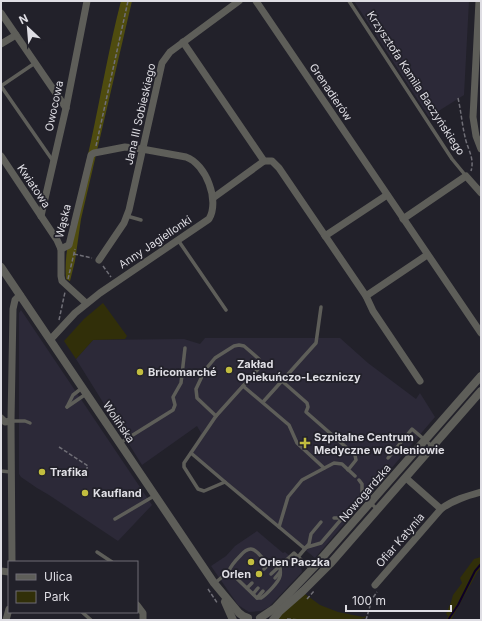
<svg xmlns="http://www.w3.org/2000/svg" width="482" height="621" font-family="Inter,sans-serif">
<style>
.built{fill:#2c2938}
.green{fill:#312f09}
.forest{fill:#4f4c0f}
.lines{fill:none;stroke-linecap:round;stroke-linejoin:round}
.stream{stroke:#0e0027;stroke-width:2}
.path{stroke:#706f77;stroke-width:1.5;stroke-dasharray:4 2;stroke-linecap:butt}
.service{stroke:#5e5e59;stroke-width:3.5}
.minor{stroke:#5e5e59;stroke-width:7}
.tertiary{stroke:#5e5e59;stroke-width:8}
.poi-dot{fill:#c2bd3f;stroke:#22212a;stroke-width:1.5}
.labels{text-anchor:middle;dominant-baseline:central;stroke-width:3.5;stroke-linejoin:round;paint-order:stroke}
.street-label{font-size:11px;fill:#dfdee4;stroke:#22212a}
.poi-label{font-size:11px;font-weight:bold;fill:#dfdee4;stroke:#22212a;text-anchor:start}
</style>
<rect width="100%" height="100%" fill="#22212a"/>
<g class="built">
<polygon points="354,1 469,1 464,95 429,117"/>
<polygon points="21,310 152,505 118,541 49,495 37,488 21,477 19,474 19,313"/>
<polygon points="205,338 340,338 368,363 416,399 420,393 435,417 315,558 235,492 191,453 201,433 197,426 142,465 76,359 93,340 184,339 200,344"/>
<polygon points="257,531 283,553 285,552 298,563 301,566 302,572 269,607 261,611 249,612 238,605 211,566 226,556 235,546"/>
</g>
<g class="green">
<polygon points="103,303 127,336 125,339 93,340 76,359 64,341 84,319"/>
<polygon points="481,557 481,569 478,571 451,620 446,620 448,616 446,614 451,602 453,595 462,583 460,578 474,559"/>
<polygon points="305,594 320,605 338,612 363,617 366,616 365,618 355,620 277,620 278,617"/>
</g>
<path class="forest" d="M121,1h11l-51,218 -6,42 -5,20 -4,-2c-2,-24 4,-47 9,-69 5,-23 11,-46 16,-69 10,-46 18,-94 30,-140z"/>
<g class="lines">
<polyline class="stream" points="448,620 458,605 475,571 481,564"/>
<g class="path">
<path d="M458,98c3,13 4,26 7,39 2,11 10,21 6,34"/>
<polyline points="96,146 128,1"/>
<polyline points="74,254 92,258"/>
<polyline points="103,266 111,277"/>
<polyline points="68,279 75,249"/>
<polyline points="59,320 65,292"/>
<polyline points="313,378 315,380"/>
<polyline points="59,447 88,466 86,470"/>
<polyline points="208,589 218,604"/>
<polyline points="307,599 314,591"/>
<polyline points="287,619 299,620"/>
<polyline points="366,620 372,599 377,592"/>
</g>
<g class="service">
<polyline points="349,1 452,159 466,176"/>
<polyline points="35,63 1,86 53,161"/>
<polyline points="127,216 141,220"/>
<polyline points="178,240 226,310"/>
<polyline points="282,381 307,403 308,407 306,412 355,455 356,460 348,470"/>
<polyline points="263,402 316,343 321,307"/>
<polyline points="67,407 73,395 82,388"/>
<polyline points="67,407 86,394"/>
<polyline points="216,416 243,386"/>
<polyline points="11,421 25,421 30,423"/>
<polyline points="120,443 173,410 175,405 173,397 181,383 185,348"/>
<polyline points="191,453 225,482"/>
<polyline points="388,458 412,429 433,447"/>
<polyline points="1,471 11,472"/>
<polyline points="362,495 377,509"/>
<polyline points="334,518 342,518"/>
<polyline points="115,519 154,496"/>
<polyline points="279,527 225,482 204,491 198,489 184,467 184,463 216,416 197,398 196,389 205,370 215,358 234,346 239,345 244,346 259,359 260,364 259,368 243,386 289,425 297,443 324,468"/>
<polyline points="304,548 279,527 288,497 302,480 334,463 342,464 355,476"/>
<polyline points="304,548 321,543 362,495 362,484 359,480"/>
<polyline points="97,552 112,562"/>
<polyline points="298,557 309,544 311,534 321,522"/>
<polyline points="264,569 269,564"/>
<path d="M229,571c2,-6 6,-10 11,-15 15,-17 18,2 30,8 3,1 7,1 10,2 0,3 1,7 0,10 -1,6 -14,19 -19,22h-4"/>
<polyline points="271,574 294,553 311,569"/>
<polyline points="275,578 280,572"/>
<polyline points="215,583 229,571 257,598 263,591"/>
<polyline points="247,588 252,583"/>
<polyline points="253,594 258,588"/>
<polyline points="82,612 91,620"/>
</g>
<g class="minor">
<polyline points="256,1 481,333"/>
<polyline points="479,1 473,117 476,136 481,149"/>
<polyline points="1,13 66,108"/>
<polyline points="183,42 264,161 272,161 279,168 366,296 373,311 420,381"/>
<polyline points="1,44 16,35"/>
<polyline points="1,156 57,240 61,249 61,276 62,281 86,303"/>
<polyline points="213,198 264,161"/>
<polyline points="41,216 66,108 87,1"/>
<polyline points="403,219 466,176 481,193"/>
<polyline points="325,236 387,195"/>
<polyline points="99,260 124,223 129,210 162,63 170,52 239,1"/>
<polyline points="366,296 427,255"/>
<path d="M50,340l25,-27 25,-20 109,-74c11,-18 -3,-55 -23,-62l-44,-8 -17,-2 -31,6 -3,2 -22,90 -8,4"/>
<polyline points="1,418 5,422 11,421"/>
<polyline points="406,478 441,509"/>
<polyline points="12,562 11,421 13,309 15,300 20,295"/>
<polyline points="1,571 9,572"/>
<path d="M375,585l66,-76c12,-9 26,-13 40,-17"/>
<polyline points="137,605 143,613 143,620"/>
<polyline points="6,620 9,609"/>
</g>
<g class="tertiary">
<polyline points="1,267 214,583 239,613 243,616 248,618"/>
<polyline points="225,602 233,620"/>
<polyline points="260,618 275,608 313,568 481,376"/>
<polyline points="273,620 279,612 303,591 330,564 481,391"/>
</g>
</g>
<g class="poi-dot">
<circle cx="229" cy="370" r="4"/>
<circle cx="140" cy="372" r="4"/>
<path d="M303 437h4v4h4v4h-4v4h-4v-4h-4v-4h4z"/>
<circle cx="42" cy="472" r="4"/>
<circle cx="85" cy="493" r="4"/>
<circle cx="251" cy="562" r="4"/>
<circle cx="259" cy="574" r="4"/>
</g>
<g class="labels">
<g class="street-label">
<text transform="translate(416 83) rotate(57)">Krzysztofa Kamila Baczyńskiego</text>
<text transform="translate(331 92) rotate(56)">Grenadierów</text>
<text transform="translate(54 106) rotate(-78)">Owocowa</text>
<text transform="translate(140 114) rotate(-77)">Jana III Sobieskiego</text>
<text transform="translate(34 186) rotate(56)">Kwiatowa</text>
<text transform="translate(63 221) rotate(-76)">Wąska</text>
<text transform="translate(155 242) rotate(-34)">Anny Jagiellonki</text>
<text transform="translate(119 422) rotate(56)">Wolińska</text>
<text transform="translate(365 493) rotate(-49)">Nowogardzka</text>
<text transform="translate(400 540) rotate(-49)">Ofiar Katynia</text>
</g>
<g class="poi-label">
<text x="237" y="364">Zakład<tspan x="237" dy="13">Opiekuńczo-Leczniczy</tspan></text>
<text x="148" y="372">Bricomarché</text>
<text x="314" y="437">Szpitalne Centrum<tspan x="314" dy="13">Medyczne w Goleniowie</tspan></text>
<text x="50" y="472">Trafika</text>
<text x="93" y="493">Kaufland</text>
<text x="259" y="562">Orlen Paczka</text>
<text x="251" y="574" text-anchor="end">Orlen</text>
</g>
</g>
<rect width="482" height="621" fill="none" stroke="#dfdee4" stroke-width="4"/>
<rect x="8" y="561" width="130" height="52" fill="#22212a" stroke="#6e6d74"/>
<rect x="16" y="574" width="20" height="6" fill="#5e5e59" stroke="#6e6d74"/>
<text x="44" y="581" font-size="12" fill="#dfdee4">Ulica</text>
<rect x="16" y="591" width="20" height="12" fill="#312f09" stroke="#6e6d74"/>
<text x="44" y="601" font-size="12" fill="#dfdee4">Park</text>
<g transform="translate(28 28) rotate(334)" stroke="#22212a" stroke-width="3" paint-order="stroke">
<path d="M0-3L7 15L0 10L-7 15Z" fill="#dfdee4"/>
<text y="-6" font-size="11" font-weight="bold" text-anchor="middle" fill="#dfdee4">N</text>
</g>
<path d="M346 605v6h105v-6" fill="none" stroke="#dfdee4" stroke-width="2"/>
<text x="352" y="605" font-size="12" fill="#dfdee4" stroke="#22212a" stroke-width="3" paint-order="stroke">100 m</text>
</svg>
